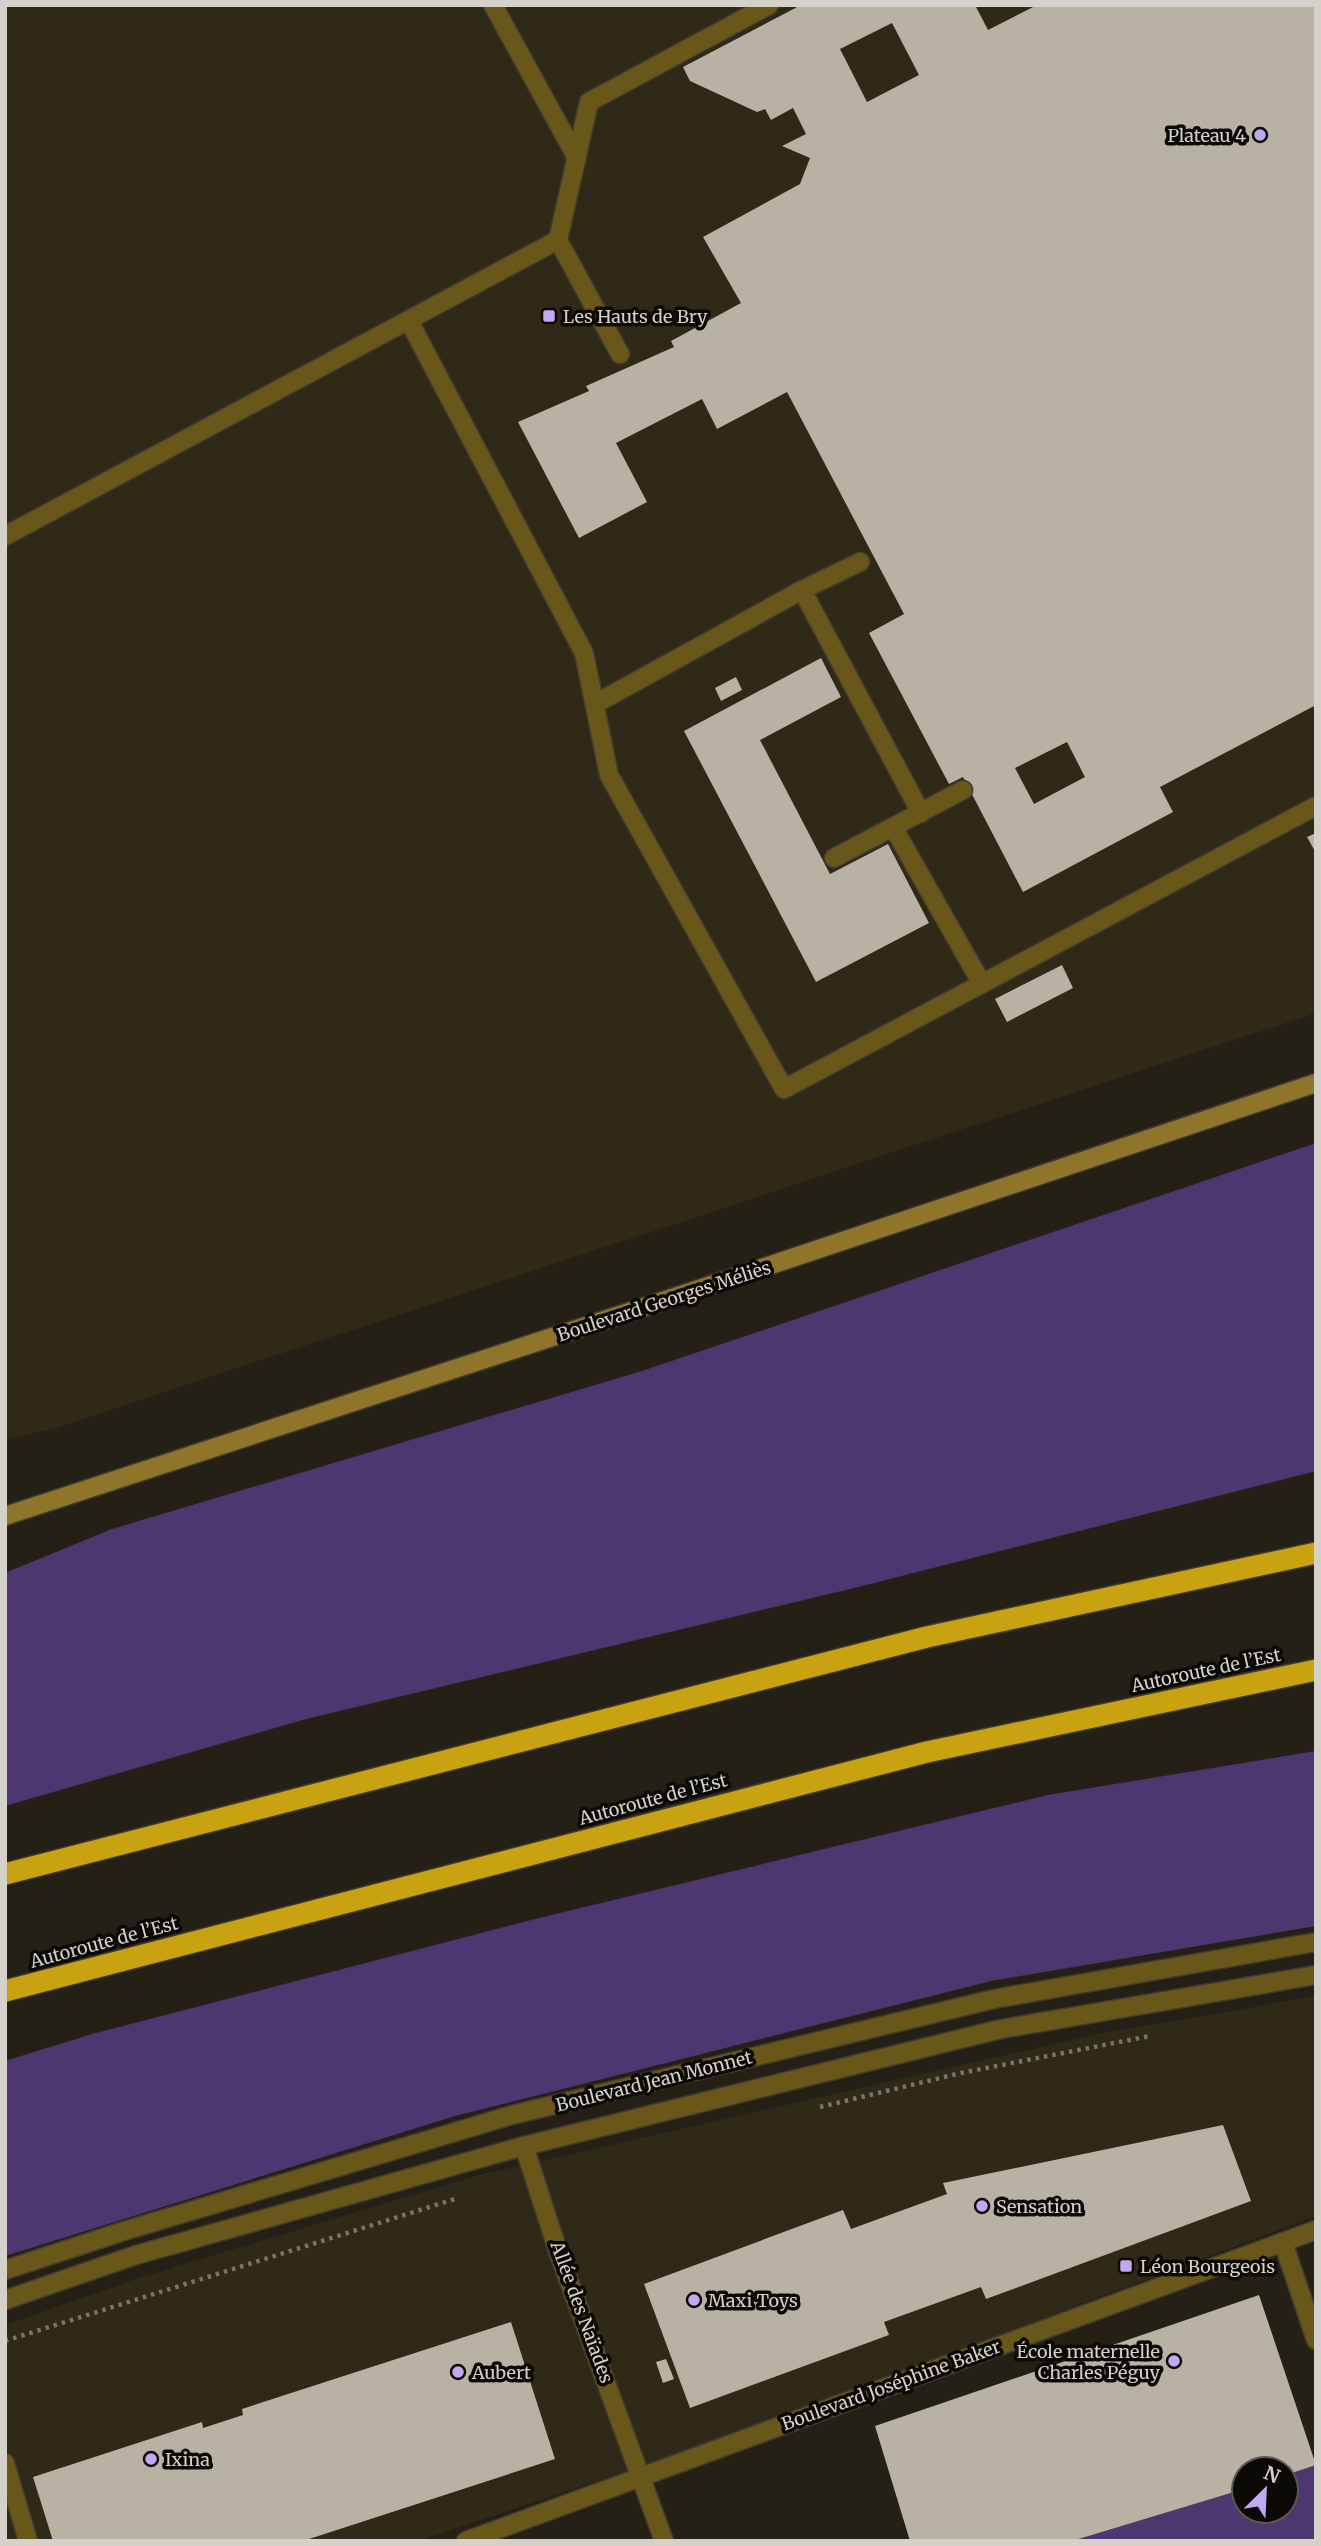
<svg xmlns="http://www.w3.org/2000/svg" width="1321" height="2546" font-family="Merriweather,serif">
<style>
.built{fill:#2f2917}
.green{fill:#4d3770}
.building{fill:#b7b2a4;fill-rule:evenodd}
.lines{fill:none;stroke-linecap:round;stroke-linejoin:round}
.service-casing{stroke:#403c32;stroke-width:21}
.minor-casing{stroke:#403c32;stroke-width:21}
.tertiary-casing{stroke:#403c32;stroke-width:21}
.secondary-casing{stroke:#403c32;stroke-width:21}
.motorway-casing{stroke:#403c32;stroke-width:24}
.path{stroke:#77746b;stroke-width:4.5;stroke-dasharray:3.5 5;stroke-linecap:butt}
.service{stroke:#695619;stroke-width:18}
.minor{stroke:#695619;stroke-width:18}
.tertiary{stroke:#695619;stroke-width:18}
.secondary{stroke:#8e7529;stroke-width:18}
.motorway{stroke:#c9a212;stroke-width:21}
.poi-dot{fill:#c1a8f3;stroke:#0b0a06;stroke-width:2.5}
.labels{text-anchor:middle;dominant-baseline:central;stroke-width:7;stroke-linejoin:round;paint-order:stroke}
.poi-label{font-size:18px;fill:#d4d1ca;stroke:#0b0a06;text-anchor:start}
.street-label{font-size:18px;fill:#d4d1ca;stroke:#0b0a06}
</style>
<rect width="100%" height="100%" fill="#242015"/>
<g class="built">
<polygon points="5,5 1316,5 1316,1013 55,1428 5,1440"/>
<polygon points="1316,1996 1316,2216 698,2447 419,2541 5,2541 5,2325 142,2277 479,2175 1098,2034"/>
</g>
<g class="green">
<polygon points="1316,1143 1316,1471 854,1588 306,1719 5,1806 5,1573 112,1529 642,1371"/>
<polygon points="1316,1751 1316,1926 991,1981 455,2116 5,2256 5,2061 92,2034 539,1918 1048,1795"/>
<polygon points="1316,2465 1316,2541 1072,2541 1244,2489 1244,2511 1286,2511 1286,2475"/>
</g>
<g class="building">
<path d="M801,5h174l13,25 49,-25h279v700l-156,82 13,25 -150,80 -60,-115 -14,7 -80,-151 35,-19 -117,-222 -70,37 -15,-30 -86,44 31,59 -68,36 -61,-116 71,-31 -3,-5 88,-39 -3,-6 70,-38 -38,-66 97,-53 10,-26 -28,-12 24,-12 -13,-26 -22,12 -6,-11 -8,3 -67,-31 -7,-14zM892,23l27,52 -52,27 -27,-53zM1067,742l18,35 -51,27 -19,-36z"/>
<polygon points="821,658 841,697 760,740 830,874 888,844 929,923 816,982 684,731"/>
<polygon points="736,677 742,690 721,701 715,688"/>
<polygon points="1316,833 1316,853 1307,837"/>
<polygon points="1062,965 1073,988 1007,1022 995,999"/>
<polygon points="1223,2125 1251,2201 986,2299 981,2287 884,2322 889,2335 690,2408 644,2284 843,2210 851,2229 947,2194 943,2183"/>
<polygon points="1259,2295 1316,2465 1286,2475 1286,2469 1244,2469 1244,2489 1072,2541 910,2541 875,2426"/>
<polygon points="511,2322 555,2459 303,2541 53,2541 33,2477 202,2422 203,2428 243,2415 242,2409"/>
<polygon points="666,2359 674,2379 663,2383 656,2362"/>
</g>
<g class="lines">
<g class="service-casing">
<g id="service">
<polyline points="493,5 577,158"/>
<polyline points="409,321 584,653 609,775 784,1089 1316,806"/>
<polyline points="620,354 558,240 589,102 769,5"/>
<polyline points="5,536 558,240"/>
<polyline points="802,590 921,813"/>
<polyline points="595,704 802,590 860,562"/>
<polyline points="893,827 982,984"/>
<polyline points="834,858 963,790"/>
<polyline points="5,2463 28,2541"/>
</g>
</g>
<g class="minor-casing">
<g id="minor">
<polyline points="524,2146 559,2254 664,2541"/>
<polyline points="1283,2242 1316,2340"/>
<polyline points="466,2541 1316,2230"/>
</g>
</g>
<g class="tertiary-casing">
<g id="tertiary">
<polyline points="5,2270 124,2231 512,2115 994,1999 1316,1942"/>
<polyline points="5,2300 136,2255 524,2146 1001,2029 1316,1975"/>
</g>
</g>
<g class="secondary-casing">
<polyline id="secondary" points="5,1516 684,1294 1316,1083"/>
</g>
<g class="motorway-casing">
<g id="motorway">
<polyline points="5,1874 927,1637 1316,1553"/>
<polyline points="5,1991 927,1752 1316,1670"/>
</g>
</g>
<g class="path">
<polyline points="820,2107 961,2073 1150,2036"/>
<polyline points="5,2341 455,2199"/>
</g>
<use href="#service" class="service"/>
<use href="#minor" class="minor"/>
<use href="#tertiary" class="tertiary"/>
<use href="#secondary" class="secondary"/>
<use href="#motorway" class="motorway"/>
</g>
<g class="poi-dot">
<circle cx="1260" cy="135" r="7"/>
<rect x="542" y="309" width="14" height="14" rx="3.5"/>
<circle cx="982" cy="2206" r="7"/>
<rect x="1119" y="2259" width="14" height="14" rx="3.5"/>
<circle cx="694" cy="2300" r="7"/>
<circle cx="1174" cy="2361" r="7"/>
<circle cx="458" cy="2372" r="7"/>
<circle cx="151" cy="2459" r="7"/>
</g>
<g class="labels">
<g class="poi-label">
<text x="1246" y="135" text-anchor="end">Plateau 4</text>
<text x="563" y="316">Les Hauts de Bry</text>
<text x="996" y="2206">Sensation</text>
<text x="1140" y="2266">Léon Bourgeois</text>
<text x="708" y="2300">Maxi Toys</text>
<text x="1160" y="2351" text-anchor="end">École maternelle<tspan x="1160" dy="21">Charles Péguy</tspan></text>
<text x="472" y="2372">Aubert</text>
<text x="165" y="2459">Ixina</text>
</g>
<g class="street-label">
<text transform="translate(664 1301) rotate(-18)">Boulevard Georges Méliès</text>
<text transform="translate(1206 1670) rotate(-12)">Autoroute de l’Est</text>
<text transform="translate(653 1799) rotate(-15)">Autoroute de l’Est</text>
<text transform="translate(104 1942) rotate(-15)">Autoroute de l’Est</text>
<text transform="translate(654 2081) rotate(-14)">Boulevard Jean Monnet</text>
<text transform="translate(582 2312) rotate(70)">Allée des Naïades</text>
<text transform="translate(891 2385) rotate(-20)">Boulevard Joséphine Baker</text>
</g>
</g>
<rect width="1321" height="2546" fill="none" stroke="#d4d1ca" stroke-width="14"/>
<g transform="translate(1265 2490) rotate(24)"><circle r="33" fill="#0b0a06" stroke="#5b5a54" stroke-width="2"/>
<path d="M0-5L12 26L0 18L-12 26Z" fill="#c1a8f3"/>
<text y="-10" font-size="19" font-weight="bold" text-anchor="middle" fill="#d4d1ca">N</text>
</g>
</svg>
